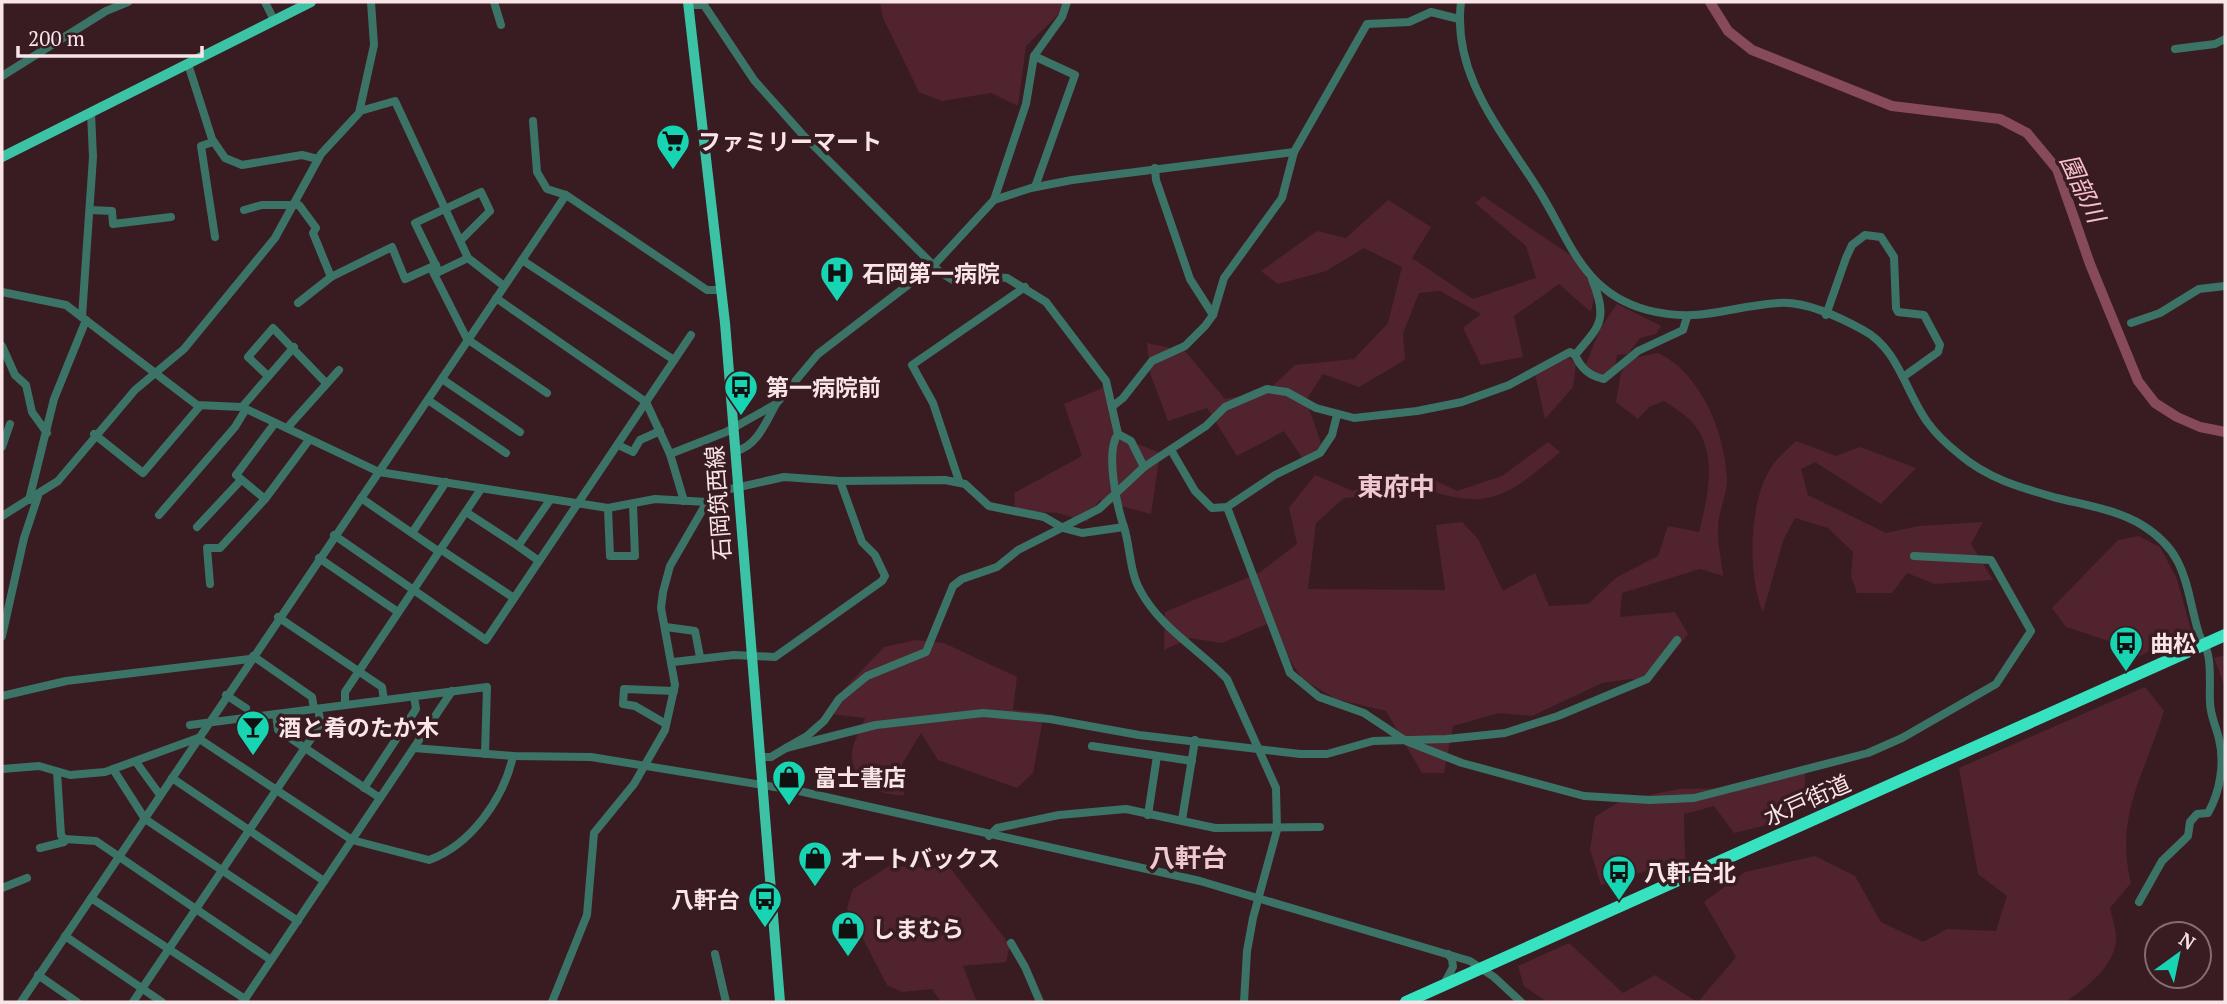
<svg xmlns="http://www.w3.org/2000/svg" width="2227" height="1004" font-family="'PT Serif','Noto Sans JP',serif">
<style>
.green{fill:#51232f}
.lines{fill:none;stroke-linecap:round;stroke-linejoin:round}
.river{stroke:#874a58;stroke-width:10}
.minor{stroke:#3b7466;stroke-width:8}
.major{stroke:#3cc3a6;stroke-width:10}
.highway{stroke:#36e2bf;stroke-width:12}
.labels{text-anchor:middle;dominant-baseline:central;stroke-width:7;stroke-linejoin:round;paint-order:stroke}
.poi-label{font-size:23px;font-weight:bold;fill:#f9e5e8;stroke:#381c22;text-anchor:start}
.street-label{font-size:23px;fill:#f9e5e8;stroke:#381c22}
.water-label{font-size:24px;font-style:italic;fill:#fac0cb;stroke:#381c22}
.quarter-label{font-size:26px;font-weight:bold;fill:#f0c8d0;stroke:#381c22}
</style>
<rect width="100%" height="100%" fill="#381c22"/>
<g class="green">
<polygon points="880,2 1065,2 1062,11 1026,46 1018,106 991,93 942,101 919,92 883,18"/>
<polygon points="1483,196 1585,265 1596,287 1591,312 1559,284 1514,316 1523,357 1481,365 1463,328 1481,314 1440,291 1419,293 1403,333 1405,360 1359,387 1323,374 1306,400 1323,449 1303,459 1284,431 1237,456 1207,408 1168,421 1150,373 1147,343 1185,351 1225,399 1267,391 1295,365 1354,359 1388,323 1402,267 1364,248 1326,271 1278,284 1261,271 1317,231 1346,238 1388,200 1431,227 1412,258 1473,299 1536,278 1526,246 1475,203"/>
<polygon points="1617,304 1661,326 1656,334 1640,338 1628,354 1617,355 1614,372 1607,378 1592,372 1586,364 1600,329"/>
<path d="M1658,353c42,19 68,81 69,127 0,16 -9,32 -9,48 -1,15 4,33 5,48l-23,-7 -78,24 -2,24 55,-5 13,22 -39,49 -18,-4 -29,4 -70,33 -33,-3 -46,13 -9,47h-22l-36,-62 -50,-12 -34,-20 -35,-55 -45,19 -32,-5 -26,12 1,-38 94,-39 38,-29 -8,-36 26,-33 38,16c51,-22 54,-25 104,0l45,-15 46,-34 12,10c-58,50 -78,60 -151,31l-40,13 -25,2 -28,25 -8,66 137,1 -9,-65 26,-3 16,17 25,52 32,-18 14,33 39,-2 29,-27 41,-21 10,-30 31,6c9,-35 20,-82 -8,-111 -8,-8 -18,-14 -27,-20l-15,6 -11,12 -22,-17 5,-29 8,-14z"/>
<polygon points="1568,357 1576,364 1573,387 1545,419 1535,374"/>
<polygon points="1105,387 1125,439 1160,453 1151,514 1099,500 1087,522 1058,513 1015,510 1014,493 1082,456 1064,404"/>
<path d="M1796,441l40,15 24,-9 56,21 -35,36 -66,-42 -14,7 7,26 78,38 32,-7 65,-4 -12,22 22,36 -58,4 -28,-11 -15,20h-35l-6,-17 2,-24 -25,-24 -33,-10 -12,23 -20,71c-16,-37 -14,-108 7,-143 6,-10 18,-20 26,-28z"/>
<polygon points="2139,536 2160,547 2177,579 2191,630 2128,662 2115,643 2066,627 2052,608 2118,540"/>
<path d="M916,640l28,3 73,34 -4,33 31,3 -11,60 -16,15 -79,-28 -17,-27 -19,31 2,31c-24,1 -51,-10 -52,-39 -1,-11 9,-27 13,-38l-33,-4 10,-23 42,-44z"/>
<polygon points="2225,655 2225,687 2214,658"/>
<path d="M2145,687l19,24c-19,63 -50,104 -33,172l-21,25c2,10 7,23 6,33 -2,25 -32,50 -52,61h-366l38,-45 -32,-55 41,-30 70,-16 40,20 26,46 42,20 24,-13 49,2 11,-35 -29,-22 -19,-106z"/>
<polygon points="1805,768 1805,808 1775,823 1734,833 1714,806 1684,814 1685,859 1601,885 1590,849 1595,817 1620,801 1679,789 1743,788"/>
<polygon points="889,866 951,869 1010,945 1006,962 963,966 976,1000 941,1002 932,989 902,992 887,985 847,908 853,889"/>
<polygon points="1569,943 1623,993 1655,975 1697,1002 1547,1002 1524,986 1518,966"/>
</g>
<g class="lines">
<polyline class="river" points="1710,2 1728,31 1752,50 1892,106 2000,119 2027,133 2057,169 2090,264 2138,381 2155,403 2177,417 2200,427 2225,432"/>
<g class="minor">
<polyline points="265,2 274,20"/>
<polyline points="494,2 501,25"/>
<path d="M1461,2c-9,72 39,127 75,184 33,50 44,106 111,124 54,14 81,-4 132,-7 27,-2 60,14 84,27 35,18 43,63 65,93 8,11 21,23 31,31 29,25 63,34 98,44 28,7 61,12 85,27 47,29 43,63 57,109 2,6 7,11 8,17 5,14 2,36 3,51 0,13 6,24 9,37 6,24 1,53 -11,74l-11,1 -7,8 -2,14 -26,25 -23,41"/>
<polyline points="689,5 704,5 754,80 802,134 940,272 953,280 974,275 1007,278 1046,302 1106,381 1118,434 1131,441 1144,467 1099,509 1018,550 997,567 962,579 953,586 926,652 867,676 839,699 824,721 807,736 786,748"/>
<polyline points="2175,49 2215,44 2225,39"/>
<polyline points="1034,56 1075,75 1035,187"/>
<polyline points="188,64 212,139 225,158 242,165 302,155 318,159"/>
<polyline points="2,76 106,11 128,2"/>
<polyline points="360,111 395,101 468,258 504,286"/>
<polyline points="533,121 537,172 547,189 566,195 707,290 721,290"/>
<polyline points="213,142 201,146 215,237"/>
<polyline points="1155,168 1156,180 1190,279 1213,315"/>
<polyline points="994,200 1031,188 1072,180 1294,152"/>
<polyline points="90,210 112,211 113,224 171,217"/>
<polyline points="244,210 262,205 299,205 316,228 313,233 331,277"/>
<polyline points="461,240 490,211 481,192 415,223 439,272 468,258"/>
<polyline points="522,260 674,360"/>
<polyline points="431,268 467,339 547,393"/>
<path d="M2,292l64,13 131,100 45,2 137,65 229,36 47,-9 52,3 19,-12 58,-13 56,4 105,-1 20,4 24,22 55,11 19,11 19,5 42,-6c6,19 6,46 16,63 20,38 59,59 87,89l49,109 1,42 -24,88 -6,33 -3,51"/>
<polyline points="496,298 646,402 670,454 684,501"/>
<polyline points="298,303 331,277 392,247 405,279 436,265"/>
<polyline points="1826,315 1846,258 1852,245 1865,235 1881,237 1894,257 1896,308 1898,312 1924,315 1940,345 1938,352 1903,377"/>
<polyline points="82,317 93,157 91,113"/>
<polyline points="2131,323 2160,313 2199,289 2225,286"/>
<polyline points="2,346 15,375 26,385 32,412 47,433"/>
<path d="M1575,355c6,13 14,21 29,24l34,-28 45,-21 4,-13"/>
<polyline points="268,376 248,357 273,328 326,383"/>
<polyline points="442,379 520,432"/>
<polyline points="428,400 506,453"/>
<polyline points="1113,406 1123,398 1152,361 1185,346 1205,326 1213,315 1224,278 1282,198 1294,152 1367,24 1409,22 1431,12 1459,19"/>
<polyline points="242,407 294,347"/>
<polyline points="275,423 236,475 265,499 309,440"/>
<polyline points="287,428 339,370"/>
<polyline points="94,434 143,473 200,406"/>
<path d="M1118,434c-13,17 -1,73 6,93"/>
<polyline points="618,445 633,452 640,440 660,431"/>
<polyline points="2,447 10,424"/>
<polyline points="1171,450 1195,491 1212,508 1227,507 1275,475 1320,453 1332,435 1337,415"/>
<path d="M736,451c21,-5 30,-29 40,-47"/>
<polyline points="670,454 726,432 776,404 818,354 934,265 994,200 1026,104 1034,56 1062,17 1067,2"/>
<path d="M1144,467l62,-41 19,-19 42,-18 20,3 29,16 38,10 63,-7 45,-9 47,-17 61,-33 5,3c26,-30 33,-36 17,-76"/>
<polyline points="959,481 933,403 912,365 1025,287"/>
<polyline points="361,498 438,551"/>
<polyline points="29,500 54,399 86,320"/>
<polyline points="1227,507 1290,673 1319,697 1364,713 1406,741 1462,763 1584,796 1650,800 1694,798 1868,753 1902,738 1996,684 2031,631 1991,560 1914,556"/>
<polyline points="608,508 610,556 635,556 633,505"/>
<polyline points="466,512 518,546 550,500"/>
<polyline points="159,515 235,427 246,409"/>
<polyline points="2,516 58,481 135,390 184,349 275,238 321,154 359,113 374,45 371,2"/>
<polyline points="197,527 241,480"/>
<polyline points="412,533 446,482"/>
<polyline points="334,535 486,640 691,335"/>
<polyline points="518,546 539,561"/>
<polyline points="440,549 514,598"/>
<polyline points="319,558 398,612"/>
<polyline points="210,584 207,548 220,548 265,499"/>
<polyline points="278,617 382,687 384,700"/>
<polyline points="666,627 695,631 700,657"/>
<polyline points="2,636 24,538 38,496"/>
<polyline points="253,656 312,697 314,709"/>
<polyline points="673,662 734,655 775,657 882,581 885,576 875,555 862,542 840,481"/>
<polyline points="226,695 246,708"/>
<polyline points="2,696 66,681 250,659"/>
<polyline points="345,705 345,692 481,489"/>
<polyline points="276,714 278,730 380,798"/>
<polyline points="666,724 635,706 623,704 624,689 674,691"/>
<polyline points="190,725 487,687 485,754"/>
<polyline points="1092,746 1192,761"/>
<polyline points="414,748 513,756 591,757 799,791 1200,881 1470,961 1494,977 1521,1002"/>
<polyline points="760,757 771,757 786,748 876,725 983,713 1050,719 1139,735 1300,754 1327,754 1373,741 1447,739 1505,733 1558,716 1647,679 1677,640"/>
<polyline points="136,762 160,795"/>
<path d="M2,769l37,-3 31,9 35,-3 93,-34 154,102 77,20c42,-15 75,-62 84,-104"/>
<polyline points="113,769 145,819 298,921"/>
<polyline points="57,772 61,835 64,839 96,841 271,960"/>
<polyline points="172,778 324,881"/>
<polyline points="364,788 416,709 414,696"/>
<polyline points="1148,815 1157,756"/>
<polyline points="1182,820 1195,740"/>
<polyline points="989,836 997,828 1059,815 1126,809 1215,828 1320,827"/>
<polyline points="40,848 64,842 64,839"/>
<polyline points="2,888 27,878"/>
<polyline points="91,898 245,999"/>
<polyline points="65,936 162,1002"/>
<polyline points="1011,943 1025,967 1040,1002"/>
<polyline points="715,954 726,1002"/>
<polyline points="38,975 77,1002"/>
<polyline points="1444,984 1453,967 1452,959 1448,954"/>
<polyline points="21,1002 566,195"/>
<polyline points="133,1002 321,724 318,709"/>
<polyline points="243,1002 452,691"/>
<polyline points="552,1002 587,915 594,833 634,784 665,730 675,685 661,608 663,592 670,566 707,502"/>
</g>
<g class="major">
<polyline points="688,2 725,323 780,1002"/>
<polyline points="2,157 311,2"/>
</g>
<polyline class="highway" points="1406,1002 2225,635"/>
</g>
<defs>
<g id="supermarket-pin" transform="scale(1.75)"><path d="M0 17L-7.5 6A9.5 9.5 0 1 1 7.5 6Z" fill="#17d5b2" stroke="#381c22"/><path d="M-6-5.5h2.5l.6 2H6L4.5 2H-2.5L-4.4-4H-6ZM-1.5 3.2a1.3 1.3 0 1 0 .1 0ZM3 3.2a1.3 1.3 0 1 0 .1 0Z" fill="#111"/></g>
<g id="hospital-pin" transform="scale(1.75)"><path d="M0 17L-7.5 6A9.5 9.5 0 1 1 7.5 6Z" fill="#17d5b2" stroke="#381c22"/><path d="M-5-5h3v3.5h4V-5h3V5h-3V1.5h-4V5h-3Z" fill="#111"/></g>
<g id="bus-pin" transform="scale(1.75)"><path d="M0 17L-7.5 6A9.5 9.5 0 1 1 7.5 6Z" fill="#17d5b2" stroke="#381c22"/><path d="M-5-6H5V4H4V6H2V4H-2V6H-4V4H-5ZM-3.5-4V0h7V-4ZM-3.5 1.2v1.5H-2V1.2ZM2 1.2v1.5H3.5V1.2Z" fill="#111"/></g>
<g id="bar-pin" transform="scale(1.75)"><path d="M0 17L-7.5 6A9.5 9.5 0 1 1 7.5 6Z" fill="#17d5b2" stroke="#381c22"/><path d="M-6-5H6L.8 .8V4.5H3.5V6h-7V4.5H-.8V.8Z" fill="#111"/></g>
<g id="shop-pin" transform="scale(1.75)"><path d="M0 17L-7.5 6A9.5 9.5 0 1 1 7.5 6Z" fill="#17d5b2" stroke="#381c22"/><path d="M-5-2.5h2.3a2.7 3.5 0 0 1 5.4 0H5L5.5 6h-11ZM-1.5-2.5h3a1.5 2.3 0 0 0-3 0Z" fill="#111"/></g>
</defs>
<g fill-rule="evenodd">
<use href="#supermarket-pin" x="673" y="141"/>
<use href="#hospital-pin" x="837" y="273"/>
<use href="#bus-pin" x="741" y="387"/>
<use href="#bus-pin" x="2126" y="643"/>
<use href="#bar-pin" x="253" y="727"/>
<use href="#shop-pin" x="789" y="777"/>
<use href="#shop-pin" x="815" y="858"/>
<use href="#bus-pin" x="1619" y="872"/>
<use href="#bus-pin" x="765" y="899"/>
<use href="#shop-pin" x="848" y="928"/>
</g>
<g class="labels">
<g class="poi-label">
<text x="698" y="141">ファミリーマート</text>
<text x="862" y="273">石岡第一病院</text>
<text x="766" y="387">第一病院前</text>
<text x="2150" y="643">曲松</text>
<text x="278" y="727">酒と肴のたか木</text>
<text x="814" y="777">富士書店</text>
<text x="840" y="858">オートバックス</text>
<text x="1644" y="872">八軒台北</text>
<text x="740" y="899" text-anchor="end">八軒台</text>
<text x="872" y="928">しまむら</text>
</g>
<g class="street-label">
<text transform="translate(718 503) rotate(-94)">石岡筑西線</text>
<text transform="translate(1807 800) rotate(-24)">水戸街道</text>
</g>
<g class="water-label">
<text transform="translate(2083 188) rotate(65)">園部川</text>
</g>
<g class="quarter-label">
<text x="1396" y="486">東府中</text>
<text x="1188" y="857">八軒台</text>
</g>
</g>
<rect width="2227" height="1004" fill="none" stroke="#f9e5e8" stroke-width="7"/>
<g transform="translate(2178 955) rotate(33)"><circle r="33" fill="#381c22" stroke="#856c71" stroke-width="2"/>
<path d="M0-5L12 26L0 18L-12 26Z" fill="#17d5b2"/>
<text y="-10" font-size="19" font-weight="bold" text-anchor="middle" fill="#f9e5e8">N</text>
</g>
<path d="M18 46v10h184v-10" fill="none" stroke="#f9e5e8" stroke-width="3.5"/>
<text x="28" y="46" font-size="21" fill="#f9e5e8" stroke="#381c22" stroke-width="5" paint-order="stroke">200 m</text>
</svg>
